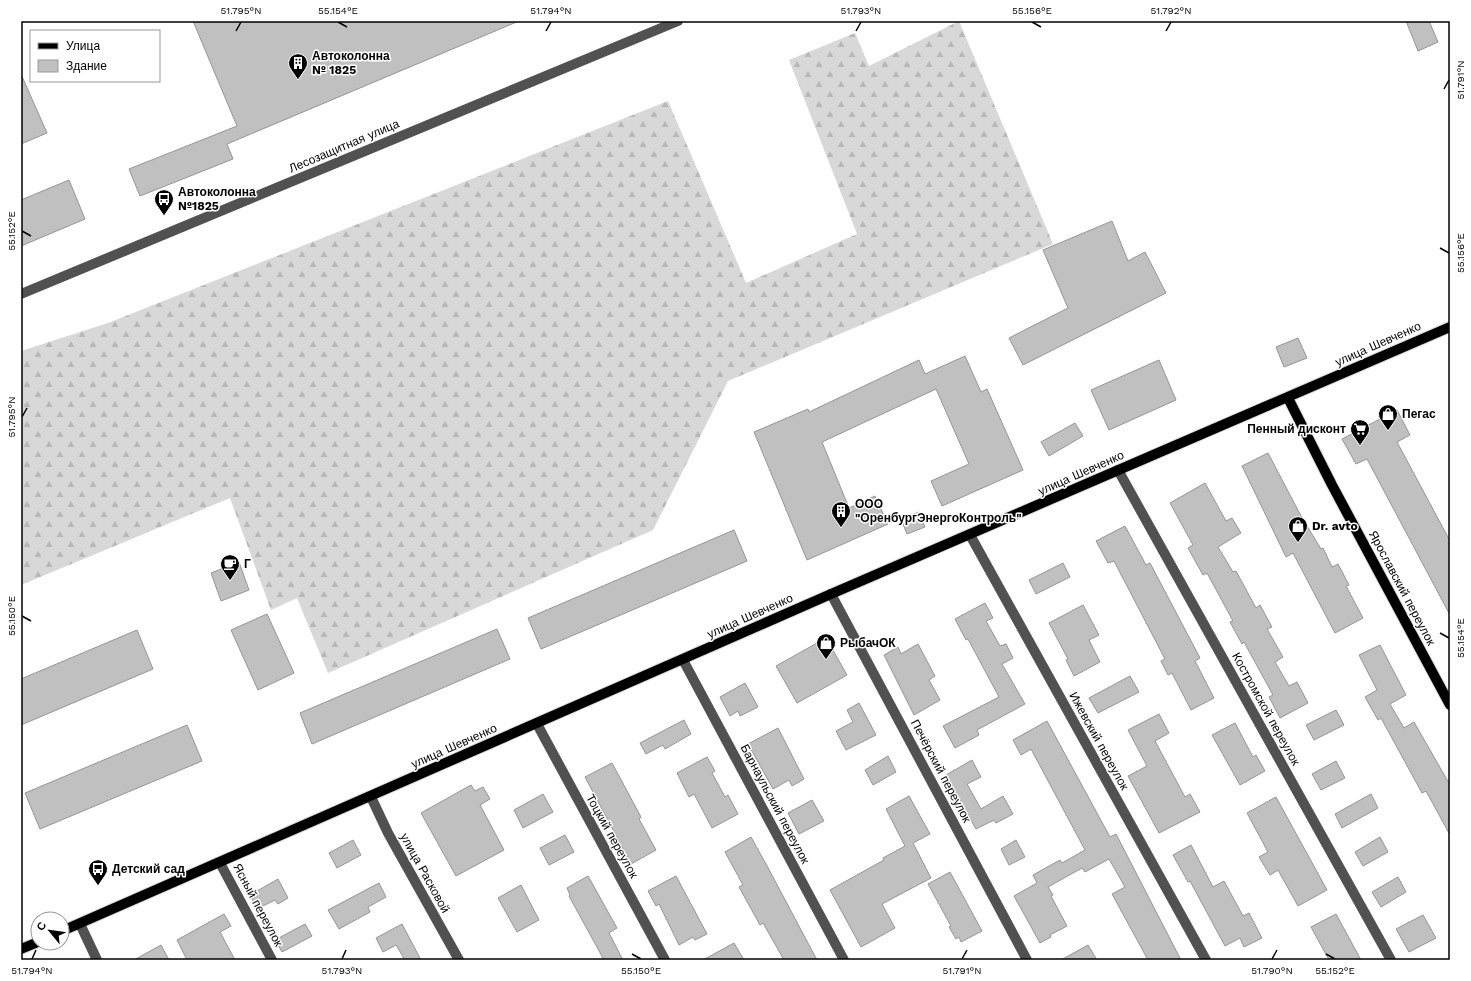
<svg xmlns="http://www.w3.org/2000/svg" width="1471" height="981" font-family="'Work Sans',sans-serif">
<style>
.forest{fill:url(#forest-firs)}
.building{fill:#c0c0c0;stroke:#959595}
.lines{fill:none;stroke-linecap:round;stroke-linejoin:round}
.major-casing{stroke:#dbdbdb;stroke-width:12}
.minor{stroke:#515151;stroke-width:10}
.major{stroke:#000;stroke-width:10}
.ticks{fill:none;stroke:#000;stroke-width:1.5}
.labels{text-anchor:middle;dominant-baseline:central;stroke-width:3;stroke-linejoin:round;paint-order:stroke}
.poi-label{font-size:12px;font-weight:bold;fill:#000;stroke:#fff;text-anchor:start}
.street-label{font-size:12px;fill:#000;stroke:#fff}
.neatline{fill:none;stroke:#000;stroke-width:1.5}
.ticks-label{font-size:10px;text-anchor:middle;fill:#000}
</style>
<defs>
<pattern id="forest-firs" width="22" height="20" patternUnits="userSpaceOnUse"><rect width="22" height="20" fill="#d8d8d8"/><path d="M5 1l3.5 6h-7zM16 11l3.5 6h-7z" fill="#b8b8b8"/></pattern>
</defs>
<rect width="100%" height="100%" fill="#fff"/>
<polygon class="forest" points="959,21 1053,244 728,381 653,530 328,673 297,598 271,610 230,498 21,585 21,351 108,323 668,101 746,283 857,234 789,60 855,33 869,66"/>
<g class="building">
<polygon points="193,21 519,21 227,144 233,159 140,196 129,169 237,126"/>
<polygon points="1406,21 1429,21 1438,42 1418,51"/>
<polygon points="21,74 47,133 21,144"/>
<polygon points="69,180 85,219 21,246 21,200"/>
<polygon points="1112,221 1128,261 1145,252 1166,293 1023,365 1009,338 1068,308 1043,250"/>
<polygon points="1298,338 1307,358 1284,367 1276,347"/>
<polygon points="965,356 981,392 987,389 1023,470 942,506 931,481 969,464 936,389 822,442 849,508 875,496 888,524 807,560 754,432 808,409 809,412 919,360 925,374"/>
<polygon points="1159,360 1176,400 1109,430 1091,390"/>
<polygon points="1397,410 1410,435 1397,442 1450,541 1450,615 1367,459 1356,464 1342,439"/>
<polygon points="1075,423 1083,436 1049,456 1041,442"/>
<polygon points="1268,453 1301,516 1321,549 1323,548 1332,567 1338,564 1349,585 1346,586 1363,618 1335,633 1293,553 1286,557 1242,466"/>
<polygon points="1205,483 1226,521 1232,518 1241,533 1218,547 1233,572 1236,571 1256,608 1260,605 1272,627 1267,629 1283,657 1275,662 1289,686 1297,682 1308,703 1280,718 1269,697 1273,695 1244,642 1242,644 1230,622 1233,621 1207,573 1203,575 1188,548 1193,545 1170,503"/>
<polygon points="919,512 925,527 907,534 901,519"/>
<polygon points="1125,526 1146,565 1150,563 1200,658 1195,661 1214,698 1191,710 1172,673 1168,675 1161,661 1165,659 1114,561 1108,563 1096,541"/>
<polygon points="734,530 747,561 541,649 528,618"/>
<polygon points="239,562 249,590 221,601 211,573"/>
<polygon points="1063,563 1070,577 1036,594 1029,580"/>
<polygon points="985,603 993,618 986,621 1000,646 1006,644 1013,658 1002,664 1025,704 977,730 979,735 955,748 943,726 999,697 968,639 966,640 955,619"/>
<polygon points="1083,605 1099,635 1089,640 1100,662 1074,676 1066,660 1068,659 1049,623"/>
<polygon points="267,614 294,673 258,690 231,630"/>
<polygon points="497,629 510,659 312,744 300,713"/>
<polygon points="137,630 153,669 21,725 21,679"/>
<polygon points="826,638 847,675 797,703 776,666"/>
<polygon points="918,644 935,676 929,680 940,700 914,715 884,655 898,647 901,654"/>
<polygon points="1380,645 1406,695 1390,704 1404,728 1414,722 1450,785 1450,835 1426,791 1422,793 1381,718 1378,720 1365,697 1377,690 1359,655"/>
<polygon points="1130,676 1139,692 1098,713 1089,698"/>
<polygon points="745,683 758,707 740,716 738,711 730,716 720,697"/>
<polygon points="859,703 876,735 846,750 836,731 853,722 847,710"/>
<polygon points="1336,710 1344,725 1314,740 1306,725"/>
<polygon points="1159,714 1169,733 1155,741 1185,797 1190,794 1200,812 1159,833 1128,776 1147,766 1128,730"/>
<polygon points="684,720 691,734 665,749 663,745 646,754 640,743"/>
<polygon points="1047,721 1110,837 1116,834 1181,960 1148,960 1112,894 1125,887 1109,859 1085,872 1082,868 1048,887 1053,895 1051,896 1067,926 1050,935 1051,937 1040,943 1014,896 1037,883 1033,875 1060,860 1062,863 1085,850 1031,749 1021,755 1013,740"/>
<polygon points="1235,723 1253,757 1256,755 1265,771 1240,785 1212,735"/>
<polygon points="187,725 202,761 40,829 25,793"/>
<polygon points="778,728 804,779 792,786 789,780 773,789 748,744"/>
<polygon points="888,756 896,772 873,785 865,770"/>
<polygon points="707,757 715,771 712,773 725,797 728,795 738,814 712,828 694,794 689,797 677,773"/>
<polygon points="972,760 981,777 967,784 981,809 1003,796 1013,814 996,823 994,820 976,829 946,775"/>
<polygon points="1336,761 1345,778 1321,790 1312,774"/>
<polygon points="612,763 641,817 639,819 656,850 631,864 585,777"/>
<polygon points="471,785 475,791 483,787 490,799 480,805 504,850 456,876 421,813"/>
<polygon points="543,794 553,812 523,828 514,810"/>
<polygon points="1371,794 1378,808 1342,828 1335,814"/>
<polygon points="909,796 930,834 913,843 931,878 882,904 895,928 861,947 830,890 884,860 883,858 905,846 886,809"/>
<polygon points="1276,797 1327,890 1298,906 1278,870 1270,875 1259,857 1268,852 1247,813"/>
<polygon points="812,800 824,821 799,834 788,813"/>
<polygon points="565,835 574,852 549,865 540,848"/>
<polygon points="751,837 766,864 817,960 784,960 763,923 760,925 739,887 743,885 725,852"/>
<polygon points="1380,837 1388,852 1363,866 1355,852"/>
<polygon points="353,840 361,855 337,868 329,853"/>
<polygon points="1016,840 1025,857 1009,865 1001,849"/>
<polygon points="1191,845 1213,887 1224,881 1243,916 1249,913 1262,938 1244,947 1240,938 1225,946 1190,881 1188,882 1173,855"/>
<polygon points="950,872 982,931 961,942 959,937 956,939 949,927 951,926 928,884"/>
<polygon points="588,876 617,928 609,933 623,960 604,960 569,896 570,895 567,888"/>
<polygon points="676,876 707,934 695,940 693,937 679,945 659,904 656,906 648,891"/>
<polygon points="1398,877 1406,892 1381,907 1372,892"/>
<polygon points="278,879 288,898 278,904 275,900 257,909 250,895"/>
<polygon points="379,883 386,897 368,907 370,912 339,929 328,910"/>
<polygon points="521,885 539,920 517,932 498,898"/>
<polygon points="224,914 231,926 220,932 235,960 187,960 177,940"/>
<polygon points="1336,914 1361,960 1329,960 1311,927"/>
<polygon points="1423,915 1436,938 1409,952 1396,929"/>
<polygon points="305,924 312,936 282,952 275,940"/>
<polygon points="402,924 421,960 405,960 396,945 383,952 376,938"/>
<polygon points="734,943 744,960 703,960"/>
<polygon points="161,945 169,960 134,960"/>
<polygon points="1088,945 1097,960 1061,960"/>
</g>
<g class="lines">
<g class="major-casing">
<g id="major">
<polyline points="1288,398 1332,485 1450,705"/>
<polyline points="62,931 831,594 1450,327"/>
<polyline points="21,949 38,942"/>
</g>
</g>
<g class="minor">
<polyline points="21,294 678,21"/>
<polyline points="1118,470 1391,960"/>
<polyline points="970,535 1206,960"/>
<polyline points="831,594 1027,960"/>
<polyline points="683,660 844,960"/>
<polyline points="537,724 665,960"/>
<polyline points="371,797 388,833 459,960"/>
<polyline points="220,863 272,960"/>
<polyline points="80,924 97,960"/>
</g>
<use href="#major" class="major"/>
</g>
<path class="ticks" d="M338,22l9,5M1032,22l9,5M236,31l5,-9M546,31l5,-9M856,31l5,-9M1166,31l5,-9M1444,89l5,-9M22,231l9,5M1440,248l9,5M22,417l5,-9M22,616l9,5M1440,633l9,5M632,954l9,5M1326,954l9,5M32,959l4,-9M342,959l4,-9M962,959l5,-9M1272,959l5,-9"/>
<defs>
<g id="building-pin" transform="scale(1)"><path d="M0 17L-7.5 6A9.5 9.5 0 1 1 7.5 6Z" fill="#000" stroke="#fff"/><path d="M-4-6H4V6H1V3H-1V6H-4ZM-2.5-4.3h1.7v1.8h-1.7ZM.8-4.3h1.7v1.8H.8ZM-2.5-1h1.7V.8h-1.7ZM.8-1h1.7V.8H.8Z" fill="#fff"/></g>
<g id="bus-pin" transform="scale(1)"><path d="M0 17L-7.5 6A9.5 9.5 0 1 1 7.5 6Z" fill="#000" stroke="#fff"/><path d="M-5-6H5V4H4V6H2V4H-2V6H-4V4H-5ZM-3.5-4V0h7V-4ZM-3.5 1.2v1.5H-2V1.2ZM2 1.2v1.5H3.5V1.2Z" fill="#fff"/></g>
<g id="shop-pin" transform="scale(1)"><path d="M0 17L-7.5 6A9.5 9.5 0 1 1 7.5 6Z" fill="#000" stroke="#fff"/><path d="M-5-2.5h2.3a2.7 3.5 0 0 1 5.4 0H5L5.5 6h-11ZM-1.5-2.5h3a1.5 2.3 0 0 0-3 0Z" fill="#fff"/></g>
<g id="supermarket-pin" transform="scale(1)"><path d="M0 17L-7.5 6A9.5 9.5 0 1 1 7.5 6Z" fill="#000" stroke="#fff"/><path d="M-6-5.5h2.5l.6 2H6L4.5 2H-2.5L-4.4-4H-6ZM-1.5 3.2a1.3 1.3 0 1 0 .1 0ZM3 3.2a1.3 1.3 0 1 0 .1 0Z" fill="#fff"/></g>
<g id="cafe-pin" transform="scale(1)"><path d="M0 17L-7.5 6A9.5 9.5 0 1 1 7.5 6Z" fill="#000" stroke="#fff"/><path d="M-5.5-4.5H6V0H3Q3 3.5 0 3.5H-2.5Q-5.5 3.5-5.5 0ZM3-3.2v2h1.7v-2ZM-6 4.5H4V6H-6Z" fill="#fff"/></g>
</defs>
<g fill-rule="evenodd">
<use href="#building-pin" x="298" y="63"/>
<use href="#bus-pin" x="164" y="199"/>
<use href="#shop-pin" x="1388" y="414"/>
<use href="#supermarket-pin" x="1360" y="429"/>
<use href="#building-pin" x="841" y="511"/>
<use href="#shop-pin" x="1298" y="526"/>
<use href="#cafe-pin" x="230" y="564"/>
<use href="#shop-pin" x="826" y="643"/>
<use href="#bus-pin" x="98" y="869"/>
</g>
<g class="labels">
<g class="poi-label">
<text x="312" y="56">Автоколонна<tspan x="312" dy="14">№ 1825</tspan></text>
<text x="178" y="192">Автоколонна<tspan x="178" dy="14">№1825</tspan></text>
<text x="1402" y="414">Пегас</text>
<text x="1346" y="429" text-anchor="end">Пенный дисконт</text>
<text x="855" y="504">ООО<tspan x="855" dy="14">"ОренбургЭнергоКонтроль"</tspan></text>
<text x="1312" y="526">Dr. avto</text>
<text x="244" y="564">Г</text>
<text x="840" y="643">РыбачОК</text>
<text x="112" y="869">Детский сад</text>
</g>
<g class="street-label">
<text transform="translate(344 146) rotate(-23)">Лесозащитная улица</text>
<text transform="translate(1378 344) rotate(-24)">улица Шевченко</text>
<text transform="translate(1081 473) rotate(-24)">улица Шевченко</text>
<text transform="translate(1402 588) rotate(62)">Ярославский переулок</text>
<text transform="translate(750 616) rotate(-24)">улица Шевченко</text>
<text transform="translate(1266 709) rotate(61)">Костромской переулок</text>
<text transform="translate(1099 741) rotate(61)">Ижевский переулок</text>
<text transform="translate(454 746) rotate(-24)">улица Шевченко</text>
<text transform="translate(941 771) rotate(62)">Печёрский переулок</text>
<text transform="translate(775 804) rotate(62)">Барнаульский переулок</text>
<text transform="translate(612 836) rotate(61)">Тоцкий переулок</text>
<text transform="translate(425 873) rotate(61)">улица Расковой</text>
<text transform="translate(258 905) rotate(62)">Ясный переулок</text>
</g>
</g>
<rect width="1471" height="981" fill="none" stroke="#ffffff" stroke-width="44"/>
<rect x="30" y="30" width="130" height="52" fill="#ffffff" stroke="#999999"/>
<rect x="38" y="43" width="20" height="6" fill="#000000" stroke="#999999"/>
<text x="66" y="50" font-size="12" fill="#000000">Улица</text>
<rect x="38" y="60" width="20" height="12" fill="#c0c0c0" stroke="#999999"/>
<text x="66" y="70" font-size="12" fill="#000000">Здание</text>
<g transform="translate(50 931) rotate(299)"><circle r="19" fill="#ffffff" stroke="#999999"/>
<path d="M0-3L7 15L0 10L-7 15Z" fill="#000000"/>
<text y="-6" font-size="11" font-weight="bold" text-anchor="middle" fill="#000000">С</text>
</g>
<rect x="22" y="22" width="1427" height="937" class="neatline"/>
<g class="ticks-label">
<text x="241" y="14">51.795°N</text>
<text x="338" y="14">55.154°E</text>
<text x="551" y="14">51.794°N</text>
<text x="861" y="14">51.793°N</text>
<text x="1032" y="14">55.156°E</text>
<text x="1171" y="14">51.792°N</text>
<text transform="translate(1460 80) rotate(-90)" y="4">51.791°N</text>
<text transform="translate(11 231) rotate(-90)" y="4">55.152°E</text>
<text transform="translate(1460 253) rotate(-90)" y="4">55.156°E</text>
<text transform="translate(11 417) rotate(-90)" y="4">51.795°N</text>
<text transform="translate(11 616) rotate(-90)" y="4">55.150°E</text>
<text transform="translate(1460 638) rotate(-90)" y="4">55.154°E</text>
<text x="32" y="974">51.794°N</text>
<text x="342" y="974">51.793°N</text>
<text x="641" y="974">55.150°E</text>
<text x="962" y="974">51.791°N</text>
<text x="1272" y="974">51.790°N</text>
<text x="1335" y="974">55.152°E</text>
</g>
</svg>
